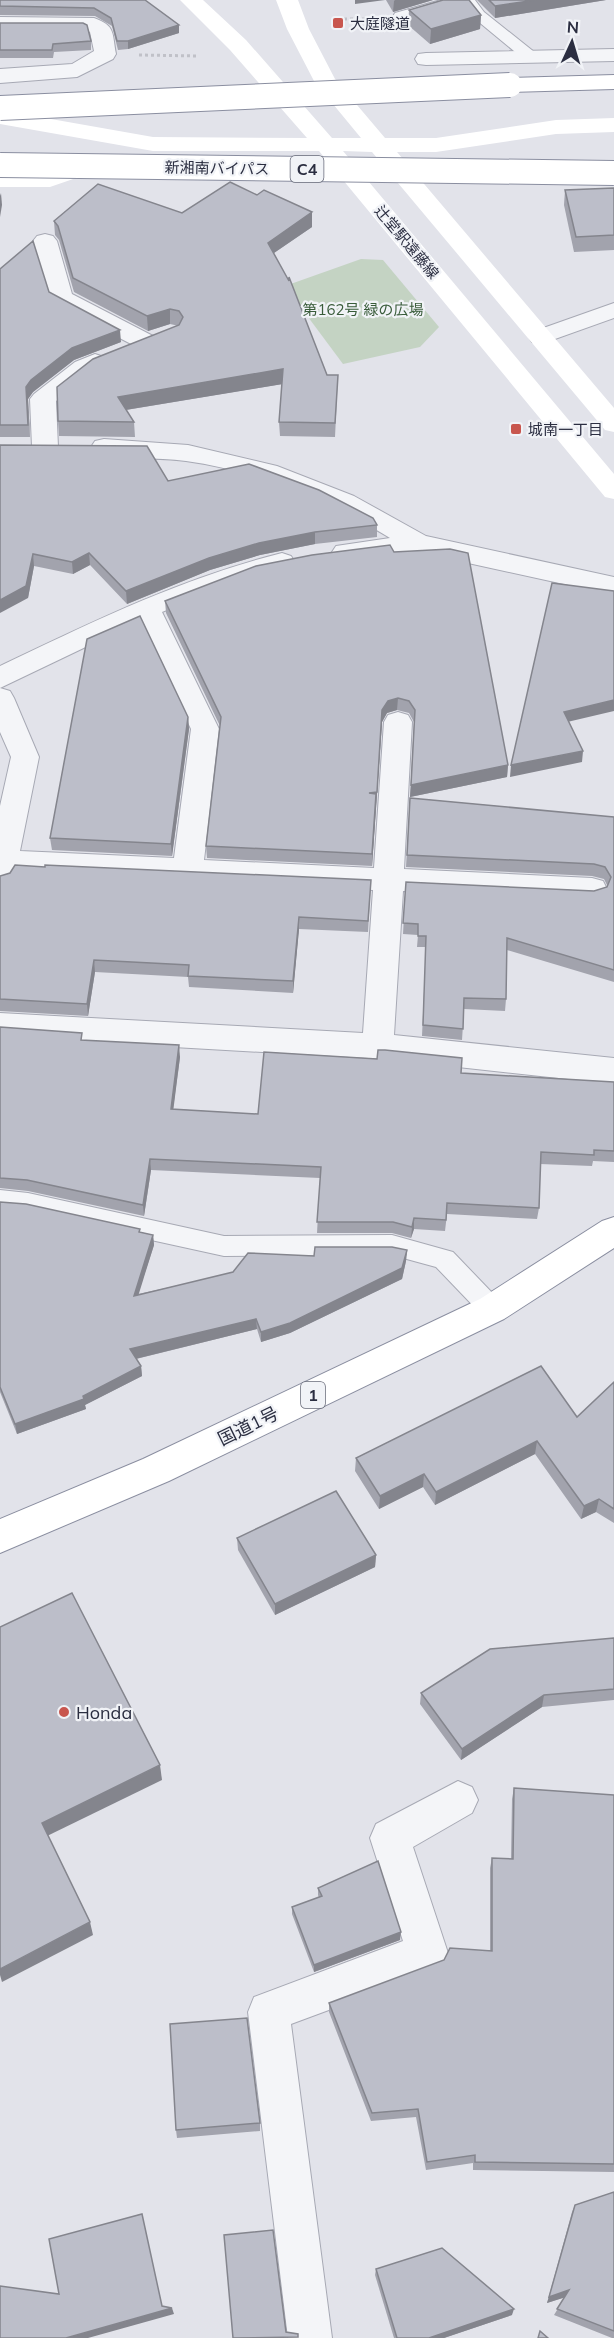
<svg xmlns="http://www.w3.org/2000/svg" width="614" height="2338" font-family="Mulish,'Noto Sans JP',sans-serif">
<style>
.green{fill:#c4d3c3}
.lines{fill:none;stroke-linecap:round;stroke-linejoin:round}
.lane-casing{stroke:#a7a9b4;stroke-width:2}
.street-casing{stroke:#a7a9b4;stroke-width:2}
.highway-casing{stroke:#8a8ea0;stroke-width:2}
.path{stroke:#c0c1c8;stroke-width:3;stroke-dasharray:3 3;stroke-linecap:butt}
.lane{fill:#f4f5f8;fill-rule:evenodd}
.street{fill:#f4f5f8;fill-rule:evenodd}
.secondary{fill:#fff;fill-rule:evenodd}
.highway{fill:#fff;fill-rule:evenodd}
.highway-bridge-casing{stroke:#8a8ea0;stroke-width:26;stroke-linecap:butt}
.highway-bridge{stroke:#fff;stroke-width:24}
.wall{fill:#a2a3ad}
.shaded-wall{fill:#84858d}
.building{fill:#bcbec9;stroke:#84858d;stroke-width:1.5}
.poi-dot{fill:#c8564e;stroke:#f1f3f7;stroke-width:2}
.labels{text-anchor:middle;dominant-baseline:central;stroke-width:4.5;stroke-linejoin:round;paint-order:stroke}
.far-poi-label{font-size:15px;fill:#2b2e41;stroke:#f1f3f7;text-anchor:start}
.far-street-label{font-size:15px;fill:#2b2e41;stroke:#f1f3f7}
.far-park-label{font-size:15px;fill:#395c3a;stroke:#f1f3f7}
.shield{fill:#f1f3f7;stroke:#666978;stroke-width:1.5}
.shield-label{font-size:16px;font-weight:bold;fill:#2b2e41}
.street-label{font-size:18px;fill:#2b2e41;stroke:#f1f3f7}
.poi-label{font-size:18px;fill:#2b2e41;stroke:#f1f3f7;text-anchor:start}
</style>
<rect width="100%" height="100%" fill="#e2e3ea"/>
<polygon class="green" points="361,259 383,260 439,327 420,347 343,364 285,286"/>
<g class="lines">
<g class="lane-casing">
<g id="lane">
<polygon points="459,0 475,0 484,12 538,55 540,58 538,61 526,61 474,18"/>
<polygon points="0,1190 28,1193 224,1236 392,1235 453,1252 501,1302 505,1309 501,1316 492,1320 483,1316 436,1267 392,1255 224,1256 28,1213 0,1210"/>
</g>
</g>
<g class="street-casing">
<g id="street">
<polygon points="441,0 475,0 471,4 403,24 395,23 392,18 395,13"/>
<path d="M0,17l94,1c22,8 18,15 22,36l-3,5 -36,18 -77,6v-14l72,-5 22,-13 -4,-19 -6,-3h-84z"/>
<polygon points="614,49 614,61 426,65 418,64 415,59 418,54 426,53"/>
<polygon points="45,234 53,236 57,241 72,294 153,336 156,341 153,346 144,348 135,346 52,303 49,298 33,241 37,236"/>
<polygon points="614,303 614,318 541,344 532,342 529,337 532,332"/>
<polygon points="95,354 104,357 107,362 104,367 93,372 56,401 58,447 54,453 45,455 36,453 32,447 30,399 34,394 75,362"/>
<path d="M104,439l84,6 89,21 77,30 72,40 188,41v18l-196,-43 -73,9 -9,-3 -4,-6 4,-6 54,-8c-62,-38 -132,-67 -204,-77 -29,-4 -64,-1 -91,-8l-4,-6 4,-6z"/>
<path d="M282,553l9,3 4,6 -4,6 -72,21 -57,23 57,117 -15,131 170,8 10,-146 4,-7 10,-3 10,3 4,7 -8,147 188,9 11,3 4,8 -4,8 -11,3 -189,-9 -9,144 220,23v26l-229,-25 -385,-22v-24l363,20 10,-143 -357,-17 -5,10 -11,3v-80l11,-49 -11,-25v-44l10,3 4,7 25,59 -19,94 154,7 17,-129 -51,-108 -140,67v-22c92,-44 182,-88 282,-113z"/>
<polygon points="458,1781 472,1787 478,1800 472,1813 413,1847 448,1953 442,1968 291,2024 332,2338 288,2338 248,2012 254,1997 403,1941 370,1838 376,1824"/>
</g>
</g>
<g class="highway-casing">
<g id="highway">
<polygon points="614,75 614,89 510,92 502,90 499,85 502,80 510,78"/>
<polygon points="614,1217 614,1248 504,1319 169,1481 0,1553 0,1519 143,1459 480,1299 602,1221"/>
</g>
</g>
<g class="path">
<polyline points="344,19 370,19"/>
<polyline points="139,55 198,56"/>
</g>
<use href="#lane" class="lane"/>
<use href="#street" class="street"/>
<g class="secondary">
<polygon points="180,0 203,0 246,40 332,138 361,138 314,81 287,29 276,0 298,0 309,29 335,79 385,138 436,138 556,120 614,118 614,132 556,134 436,152 397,152 614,408 614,432 605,430 372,152 343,151 614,474 614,499 605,497 319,151 153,151 0,124 0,110 153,137 307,138 230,50"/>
<polygon points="97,156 105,158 108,163 105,168 50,187 0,187 0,173 47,173"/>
</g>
<use href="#highway" class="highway"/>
<g class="highway-bridge-casing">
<g id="highway-bridge">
<polyline points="0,108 510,85"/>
<polyline points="0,165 614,173"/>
</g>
</g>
<use href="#highway-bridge" class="highway-bridge"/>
</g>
<g class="wall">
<polygon points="0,0 146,2 179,25 179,33 128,49 118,50 112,26 95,16 0,15"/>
<polygon points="386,0 433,0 393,12"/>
<polygon points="477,0 606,0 495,18"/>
<polygon points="409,10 481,15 480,29 430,44 408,25"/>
<polygon points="0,23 91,41 91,50 54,52 53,58 0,58"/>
<polygon points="614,188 614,250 574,252 564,205 565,190"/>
<polygon points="257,195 312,212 312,227 274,253 327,375 338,375 335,437 280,436 279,422 282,384 126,410 134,422 135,437 59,436 58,421 179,326 170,324 148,331 74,292 59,240 55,235 54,221 182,213"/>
<polygon points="0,269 49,292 121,342 74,360 33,392 28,399 30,437 0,437"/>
<polygon points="0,445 377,525 377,537 315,544 260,555 210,570 127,604 90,565 73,574 34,566 28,598"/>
<polygon points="256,566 508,765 507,777 410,797 414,722 409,713 397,710 387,713 382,722 372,866 207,858 206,846 220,726 166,613 165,601"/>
<polygon points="188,717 189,729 172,856 52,850 50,838"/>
<polygon points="410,798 614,817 614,982 507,950 506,999 505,1011 464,1009 462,1040 422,1036 426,947 417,947 418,935 403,934 406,882 594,891 607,887 607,885 604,879 592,876 406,867"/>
<polygon points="0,876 371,880 368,932 299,929 293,993 189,987 188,977 95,972 88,1016 0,1011"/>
<polygon points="0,1027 83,1040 180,1057 173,1109 258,1114 461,1073 614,1082 614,1162 593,1161 592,1166 540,1164 539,1208 537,1219 447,1214 445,1231 414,1229 411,1238 392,1233 317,1233 320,1178 151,1170 144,1216 28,1191 0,1188"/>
<polygon points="0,1202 140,1229 140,1232 153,1235 154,1245 138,1294 314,1256 407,1250 406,1261 402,1279 290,1333 261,1342 257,1329 136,1359 141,1366 142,1376 85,1405 86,1409 17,1434 0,1392"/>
<polygon points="614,1382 614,1523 596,1512 581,1519 535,1454 435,1505 423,1487 379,1509 355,1471 356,1458 577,1417"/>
<polygon points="237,1538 376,1555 375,1567 275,1615 238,1550"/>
<polygon points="614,1638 614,1700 542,1707 461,1760 420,1704 421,1693"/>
<polygon points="514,1788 614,1795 614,2172 473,2170 473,2163 426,2170 416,2117 371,2121 329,2012 329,2003 490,1950 490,1868 492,1858 511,1859 512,1799"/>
<polygon points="318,1888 400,1940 314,1972 292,1914 292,1907 319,1898 318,1895"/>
<polygon points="260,2123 260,2131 177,2138 176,2130"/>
<polygon points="614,2192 614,2338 612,2338 554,2315 565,2297 547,2303 572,2212 575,2205"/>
<polygon points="376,2269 512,2315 444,2338 394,2338 375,2275"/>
</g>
<g class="shaded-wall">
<polygon points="355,0 385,0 355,4"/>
<polygon points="395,0 433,0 393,12 394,1"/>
<polygon points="536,0 606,0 495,18 495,6"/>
<polygon points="481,15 480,29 430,44 431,29"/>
<polygon points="179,25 179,33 128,49 128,41"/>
<polygon points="1,193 2,205 0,217 0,196"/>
<polygon points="312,212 312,227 268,257 268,243"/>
<polygon points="170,309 170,324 148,331 147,316"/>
<polygon points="120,330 121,342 74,360 33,392 28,399 30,437 26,387 31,380 72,348"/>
<polygon points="283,369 283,384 119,411 118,397"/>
<polygon points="315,532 315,544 260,555 210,570 127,604 126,591 209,558 259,543"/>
<polygon points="89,553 90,565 73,574 72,562"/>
<polygon points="33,554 34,566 28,598 0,613 0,600"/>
<polygon points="398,698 397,710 387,713 382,722 372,866 372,854 368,805 382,710 388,701"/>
<polygon points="614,700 614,711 563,723 564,712"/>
<polygon points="188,717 189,729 172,856 171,844"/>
<polygon points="583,751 582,762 510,777 511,765"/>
<polygon points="508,765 507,777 410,797 411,785"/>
<polygon points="299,917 299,929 293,993 293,981"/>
<polygon points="94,960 95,972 88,1016 87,1004"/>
<polygon points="179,1045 180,1057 172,1120 171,1109"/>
<polygon points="150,1159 151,1170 144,1216 143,1205"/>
<polygon points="414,1218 414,1229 411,1238 412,1227"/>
<polygon points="153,1235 154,1245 135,1306 134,1296"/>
<polygon points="407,1250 406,1261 402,1279 290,1333 261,1342 261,1332"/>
<polygon points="256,1319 257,1329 131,1360 130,1349"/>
<polygon points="141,1366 142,1376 85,1405 86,1409 17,1434 15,1424 83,1396"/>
<polygon points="537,1441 535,1454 435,1505 436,1492"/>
<polygon points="424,1474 423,1487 379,1509 380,1496"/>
<polygon points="599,1499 596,1512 581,1519 584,1506"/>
<polygon points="376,1555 375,1567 275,1615 275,1604"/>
<polygon points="544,1695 542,1707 461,1760 462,1749"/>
<polygon points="160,1765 162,1780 45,1837 42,1823"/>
<polygon points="90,1922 93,1935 2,1982 0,1975 0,1969"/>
<polygon points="401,1932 400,1940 314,1972 314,1965"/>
<polygon points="569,2290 566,2297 547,2303 549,2297"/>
<polygon points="172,2308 174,2314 88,2338 66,2338"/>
<polygon points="514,2309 512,2315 444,2338 429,2338"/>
</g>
<g class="building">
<polygon points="0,0 145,0 179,25 128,41 117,41 111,18 94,8 0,6"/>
<polygon points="443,0 469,0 481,15 431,29 409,10"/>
<polygon points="489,0 536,0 495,6"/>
<polygon points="0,23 83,23 87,25 91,41 53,44 52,50 0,50"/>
<polygon points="230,182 257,195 264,190 312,212 268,243 289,281 289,277 327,375 338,375 335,423 279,422 283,369 118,397 134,422 58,421 57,387 93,359 179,325 183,317 179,311 170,309 147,316 73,278 58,226 54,221 98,184 182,213"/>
<polygon points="614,188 614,235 576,237 565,190"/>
<polygon points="33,241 49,292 120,330 72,348 31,380 26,387 28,425 0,425 0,269"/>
<polygon points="0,445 147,446 168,481 249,464 319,490 373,518 377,525 315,532 259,543 209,558 126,591 89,553 72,562 33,554 26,586 0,600"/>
<polygon points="390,545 394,552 450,549 468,553 508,765 411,785 415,710 409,701 398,698 388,701 382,710 377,792 369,793 376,794 372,854 206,846 221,717 165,601 256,566 312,555"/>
<polygon points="552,583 614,591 614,700 564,712 583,751 511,765"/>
<polygon points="140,616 188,717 171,844 50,838 87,639"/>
<polygon points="410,798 614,817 614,970 507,938 506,999 464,998 463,1029 423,1025 426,936 418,936 418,924 403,923 406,882 594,891 607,887 611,877 605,867 594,864 407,855"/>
<polygon points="15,865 45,867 45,865 371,880 368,921 299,917 293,981 188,976 189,965 94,960 87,1004 0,999 0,876 10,873"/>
<polygon points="0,1027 82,1033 81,1040 179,1045 171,1109 258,1114 264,1052 377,1059 378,1050 385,1050 462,1058 461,1073 614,1082 614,1151 594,1150 594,1155 541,1152 539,1208 447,1203 446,1220 414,1218 412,1227 393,1222 317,1222 321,1167 150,1159 143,1205 27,1180 0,1178"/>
<polygon points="0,1202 26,1204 140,1229 139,1232 153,1235 134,1296 233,1272 248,1253 314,1256 315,1247 392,1247 407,1250 402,1268 290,1323 261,1332 256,1319 130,1349 141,1366 83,1396 84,1399 15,1424 0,1387"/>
<polygon points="541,1366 577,1417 614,1382 614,1509 599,1499 584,1506 537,1441 436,1492 424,1474 380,1496 356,1458"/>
<polygon points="336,1491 376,1555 275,1604 237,1538"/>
<polygon points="72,1593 160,1765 42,1823 90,1922 0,1969 0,1627"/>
<polygon points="614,1638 614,1689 544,1695 462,1749 421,1693 490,1649"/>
<polygon points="514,1788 614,1795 614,2164 475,2162 475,2155 427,2162 418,2109 372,2113 329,2003 444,1960 450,1948 492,1951 492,1858 513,1859"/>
<polygon points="378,1861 401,1932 314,1965 292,1907 322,1896 318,1888"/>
<polygon points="247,2018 260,2123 176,2130 170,2024"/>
<polygon points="614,2192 614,2331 557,2309 569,2290 549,2297 575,2205"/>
<polygon points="142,2214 162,2306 172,2308 66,2338 0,2338 0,2286 59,2294 49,2239"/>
<polygon points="273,2230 286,2332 298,2334 298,2337 233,2338 224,2235"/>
<polygon points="442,2248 514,2309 429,2338 397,2338 376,2269"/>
<polygon points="540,2331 548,2338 538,2338"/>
</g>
<g class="poi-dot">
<rect x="332" y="17" width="12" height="12" rx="3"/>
<rect x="510" y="423" width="12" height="12" rx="3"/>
<circle cx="64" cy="1712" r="6"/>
</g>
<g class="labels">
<g class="far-poi-label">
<text x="350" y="23">大庭隧道</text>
<text x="528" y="429">城南一丁目</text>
</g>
<g class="far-street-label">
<text transform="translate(217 168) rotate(1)">新湘南バイパス</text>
<text transform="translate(407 242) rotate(50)">辻堂駅遠藤線</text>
</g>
<g class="far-park-label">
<text x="363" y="309">第162号 緑の広場</text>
</g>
<g class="shield">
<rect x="290.5" y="156" width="33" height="26" rx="4.5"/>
<rect x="301" y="1382" width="24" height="26" rx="4.5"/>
</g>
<g class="shield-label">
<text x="307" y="169">C4</text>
<text x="313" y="1395">1</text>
</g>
<g class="street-label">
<text transform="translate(248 1426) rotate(-26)">国道1号</text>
</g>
<g class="poi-label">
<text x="76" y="1712">Honda</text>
</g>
</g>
<g transform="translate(572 42) rotate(4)" stroke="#f1f3f7" stroke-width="4.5" paint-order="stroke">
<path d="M0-4.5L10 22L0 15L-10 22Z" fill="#2b2e41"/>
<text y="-9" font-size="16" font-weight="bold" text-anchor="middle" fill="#2b2e41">N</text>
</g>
</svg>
